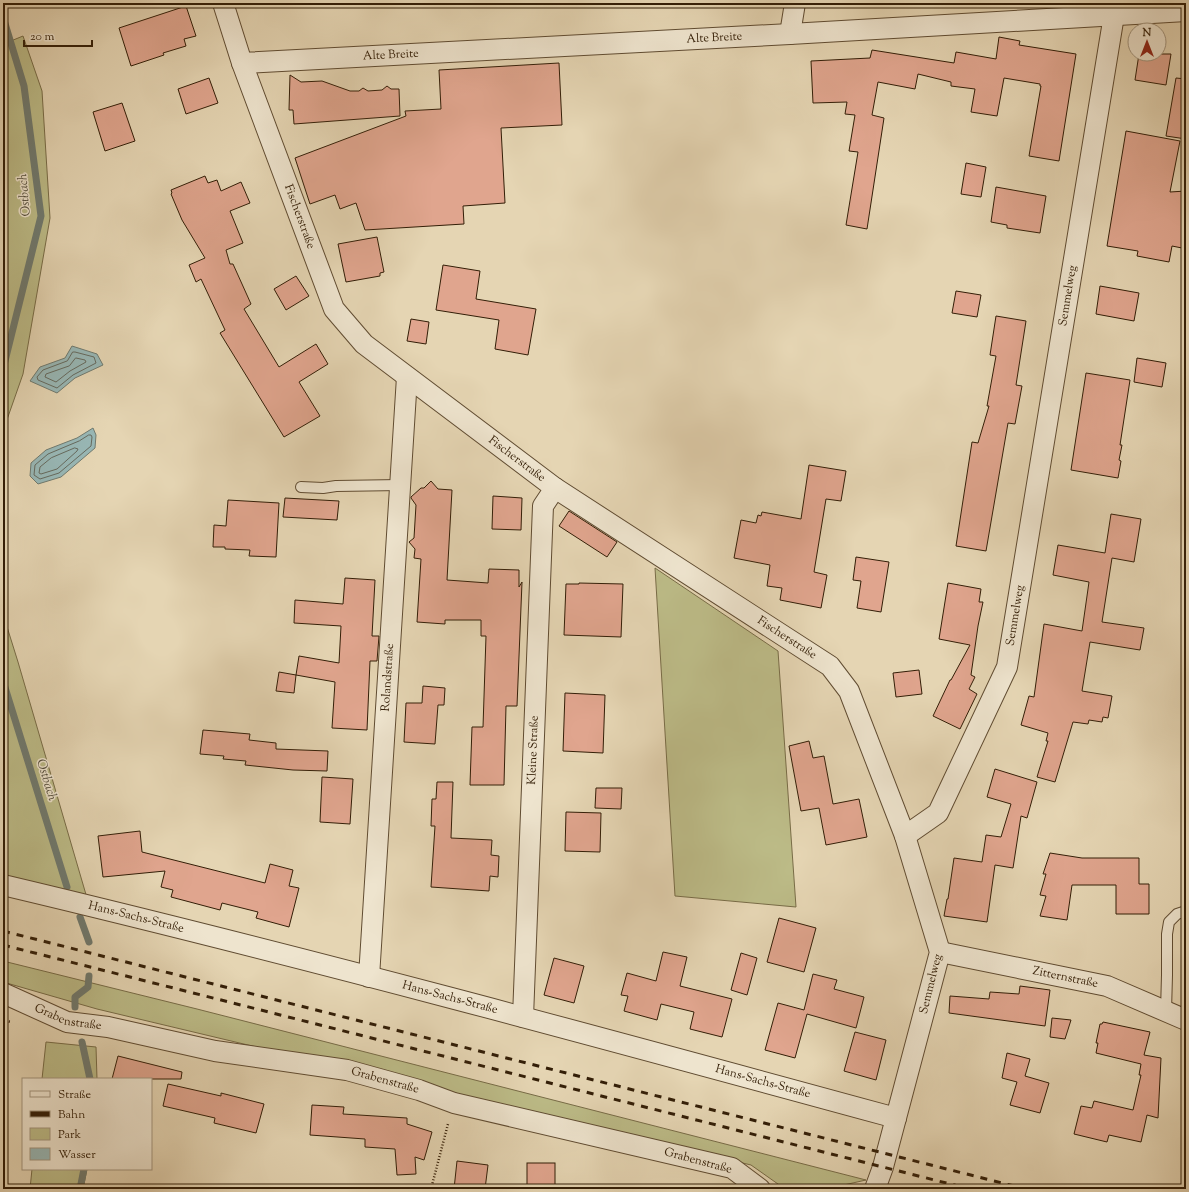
<svg xmlns="http://www.w3.org/2000/svg" width="1189" height="1192" font-family="'Sorts Mill Goudy',serif">
<style>
.green{fill:#bcbb87;stroke:#786c47}
.water{fill:#98b7b5;stroke:#707a6f}
.lines{fill:none;stroke-linecap:round;stroke-linejoin:round}
.shore{stroke:#666a5e;stroke-width:1}
.stream{stroke:#707a6f;stroke-width:7}
.building{fill:#e0a58e;stroke:#331e07}
.service-casing{stroke:#604c32;stroke-width:12}
.minor-casing{stroke:#604c32;stroke-width:22}
.path{stroke:#331e07;stroke-width:2.5;stroke-dasharray:1 2;stroke-linecap:butt}
.service{stroke:#eee4ce;stroke-width:10}
.minor{stroke:#eee4ce;stroke-width:20}
.rail{stroke:#331e07;stroke-width:3;stroke-dasharray:7 7;stroke-linecap:butt}
.labels{text-anchor:middle;dominant-baseline:central;stroke-width:3;stroke-linejoin:round;paint-order:stroke}
.street-label{font-size:12px;fill:#331e07;stroke:#eee4ce}
.water-label{font-size:13px;font-style:italic;fill:#514c3b;stroke:#eee4ce}
</style>
<rect width="100%" height="100%" fill="#e5d5b3"/>
<filter id="stains"><feTurbulence type="fractalNoise" baseFrequency=".005" numOctaves="4"/><feColorMatrix values="0 0 0 0 .2 0 0 0 0 .09 0 0 0 0 .02 0 0 0 .5 -.17"/></filter>
<radialGradient id="worn" r=".72"><stop offset=".6" stop-color="#630" stop-opacity="0"/><stop offset="1" stop-color="#630" stop-opacity=".3"/></radialGradient>
<g class="green">
<polygon points="23,36 42,91 50,218 23,374 3,431 3,41 6,43"/>
<polygon points="655,568 778,651 796,907 675,896"/>
<polygon points="3,614 18,662 87,898 6,879 3,870"/>
<polygon points="3,961 197,1009 866,1180 826,1189 785,1189 751,1165 97,1009 3,982"/>
<polygon points="46,1042 96,1047 97,1079 42,1079"/>
<polygon points="32,1169 87,1169 83,1189 30,1189"/>
</g>
<g class="water">
<polygon points="72,346 97,354 103,365 75,378 57,393 30,381 40,367 65,358"/>
<polygon points="93,428 96,435 95,448 61,477 38,484 30,476 31,463 46,450 77,438"/>
</g>
<g class="lines">
<g class="shore">
<polygon points="73,352 75,352 94,357 96,363 73,375 57,388 38,380 37,377 43,370 67,361"/>
<polygon points="76,358 85,360 86,362 70,371 56,382 45,377 46,374 69,366"/>
<polygon points="89,435 91,435 92,437 91,446 59,473 40,479 34,475 35,465 48,454 79,441"/>
<polygon points="75,448 78,449 77,451 57,469 41,474 39,473 40,467 51,458"/>
</g>
<g class="stream">
<polyline points="3,17 24,86 41,216 3,369"/>
<polyline points="3,681 67,887"/>
<polyline points="80,917 89,942"/>
<polyline points="75,1007 75,997 88,987 89,976"/>
<polyline points="82,1042 90,1079"/>
<polyline points="80,1189 84,1169"/>
</g>
</g>
<g class="building">
<polygon points="186,6 196,36 184,39 186,46 163,53 164,55 131,66 119,28"/>
<polygon points="999,37 1020,41 1019,45 1076,54 1059,161 1029,156 1041,86 1040,86 1040,84 1004,78 997,116 971,112 975,89 951,86 951,82 918,74 915,89 878,82 872,115 884,118 867,229 846,225 858,152 849,151 855,115 845,114 847,102 813,103 811,61 870,58 872,50 954,63 956,52 996,59"/>
<polygon points="1139,54 1171,54 1166,85 1135,80"/>
<polygon points="559,63 562,125 501,128 505,203 463,206 464,224 365,230 356,203 340,209 335,195 310,204 295,158 406,116 405,111 441,109 439,70"/>
<polygon points="290,75 301,82 322,81 350,91 359,91 363,88 368,91 382,90 387,86 391,89 399,89 400,116 294,124 293,110 289,110"/>
<polygon points="209,78 218,103 186,114 178,89"/>
<polygon points="1176,78 1186,79 1186,139 1166,136"/>
<polygon points="122,103 135,141 105,151 93,112"/>
<polygon points="1126,131 1180,141 1170,192 1186,191 1184,231 1185,231 1182,248 1172,246 1169,262 1137,256 1138,251 1107,246"/>
<polygon points="966,163 986,167 981,197 961,194"/>
<polygon points="205,176 208,183 217,180 221,191 241,182 250,203 230,211 243,243 226,250 230,264 233,264 251,304 244,309 279,367 316,344 328,364 299,382 320,416 284,437 220,333 225,330 201,279 196,282 189,265 205,258 182,220 171,194 172,193 171,190"/>
<polygon points="996,187 1046,196 1040,233 1007,228 1007,225 991,222"/>
<polygon points="377,237 384,272 380,273 380,276 346,282 338,244"/>
<polygon points="443,265 480,271 476,299 536,309 528,355 495,349 499,320 436,310"/>
<polygon points="296,276 309,296 286,310 274,289"/>
<polygon points="1100,286 1139,293 1134,321 1096,314"/>
<polygon points="956,291 981,295 977,317 952,313"/>
<polygon points="996,316 1026,321 1016,385 1022,386 1015,424 1008,423 986,551 956,546 972,442 978,443 989,406 987,406 996,356 990,355"/>
<polygon points="411,319 429,322 426,344 407,341"/>
<polygon points="1137,358 1166,363 1162,387 1134,382"/>
<polygon points="1086,373 1130,380 1120,445 1122,445 1119,460 1121,461 1118,478 1071,470"/>
<polygon points="809,465 846,471 841,501 826,499 814,572 827,575 821,608 780,600 782,588 767,586 770,565 734,558 741,520 756,523 758,515 761,516 762,512 801,519"/>
<polygon points="431,481 438,489 452,490 447,580 488,583 489,569 519,570 519,587 522,582 517,706 506,706 504,785 470,785 472,727 483,727 486,636 481,636 481,620 445,620 445,624 417,622 421,559 414,558 415,549 409,542 414,538 416,505 411,498 411,497 421,488 424,488"/>
<polygon points="493,496 522,498 521,530 492,529"/>
<polygon points="285,498 339,501 337,520 283,517"/>
<polygon points="228,500 279,503 276,557 249,556 250,550 225,549 225,547 213,547 214,525 226,526"/>
<polygon points="569,511 617,542 607,557 559,526"/>
<polygon points="1111,514 1141,519 1134,562 1112,558 1102,622 1144,628 1140,650 1090,642 1082,691 1112,696 1108,718 1103,717 1102,722 1089,720 1088,724 1073,722 1055,782 1037,777 1048,741 1046,741 1048,733 1021,725 1029,696 1034,697 1044,624 1082,631 1089,582 1053,575 1058,545 1105,553"/>
<polygon points="856,557 889,562 881,612 857,608 861,581 853,580"/>
<polygon points="345,578 375,580 372,636 379,636 377,661 370,661 367,730 332,728 335,682 296,675 294,693 276,691 279,672 296,675 299,656 339,663 341,626 294,623 295,600 343,604"/>
<polygon points="579,583 623,584 621,637 564,635 566,584 579,584"/>
<polygon points="948,583 981,589 979,602 983,602 978,626 971,675 975,677 969,689 977,694 960,729 933,716 950,680 951,680 970,645 939,639"/>
<polygon points="919,670 922,694 896,697 893,673"/>
<polygon points="423,686 445,688 444,705 438,705 435,744 404,742 406,703 422,703"/>
<polygon points="565,693 605,695 603,753 563,751"/>
<polygon points="203,730 250,734 249,740 276,743 276,749 328,751 327,771 293,770 245,765 246,761 223,759 224,756 200,754"/>
<polygon points="809,741 813,758 824,756 833,804 859,799 867,837 826,845 819,808 801,811 789,746"/>
<polygon points="995,769 1037,782 1027,818 1021,816 1013,868 995,865 987,922 944,916 947,899 948,899 954,858 982,862 986,835 1001,837 1011,804 987,797"/>
<polygon points="322,777 353,779 350,824 320,822"/>
<polygon points="437,782 453,782 451,838 492,840 491,855 499,856 498,877 490,876 489,891 431,887 435,826 431,826 432,799 436,799"/>
<polygon points="596,788 622,788 621,809 595,808"/>
<polygon points="566,812 601,813 600,852 565,851"/>
<polygon points="140,831 142,852 265,883 270,864 293,870 289,886 299,888 289,927 256,918 258,912 222,903 220,910 171,897 173,890 161,887 165,871 103,877 98,836"/>
<polygon points="1050,853 1082,858 1139,858 1139,884 1149,884 1149,914 1116,914 1116,885 1072,885 1067,920 1040,916 1046,896 1040,895 1046,874 1043,874"/>
<polygon points="779,918 816,928 804,972 767,962"/>
<polygon points="663,952 687,957 680,986 732,999 722,1037 690,1029 694,1012 661,1004 657,1020 624,1011 628,996 621,995 627,973 656,981"/>
<polygon points="741,953 757,958 747,995 731,990"/>
<polygon points="554,958 584,966 574,1003 544,995"/>
<polygon points="813,974 837,980 834,989 864,997 856,1028 807,1014 795,1058 765,1050 778,1003 804,1010"/>
<polygon points="1020,986 1050,990 1045,1026 949,1013 950,996 989,999 990,992 1019,994"/>
<polygon points="1052,1018 1071,1020 1065,1039 1050,1037"/>
<polygon points="1103,1022 1150,1032 1144,1055 1161,1058 1158,1118 1147,1115 1141,1142 1109,1135 1107,1142 1074,1134 1081,1106 1092,1108 1094,1101 1133,1110 1141,1075 1139,1075 1141,1064 1096,1053 1098,1043 1096,1043 1100,1024 1102,1024"/>
<polygon points="855,1032 886,1040 876,1080 844,1071"/>
<polygon points="1007,1053 1030,1059 1025,1076 1049,1083 1040,1113 1010,1105 1017,1082 1002,1078"/>
<polygon points="118,1056 182,1072 181,1079 112,1079"/>
<polygon points="168,1084 221,1096 221,1093 264,1104 256,1133 214,1123 215,1118 163,1106"/>
<polygon points="312,1105 344,1107 343,1114 407,1118 407,1124 432,1132 424,1160 415,1157 416,1174 397,1175 395,1149 365,1147 365,1139 310,1135"/>
<polygon points="457,1161 488,1165 485,1189 454,1189"/>
<rect x="527" y="1163" width="28" height="26"/>
</g>
<g class="lines">
<g class="service-casing">
<g id="service">
<polyline points="301,487 323,488 336,486 400,485"/>
<polyline points="1166,1011 1167,975 1167,934 1169,922 1177,914 1186,911"/>
</g>
</g>
<g class="minor-casing">
<g id="minor">
<path id="s1" d="M223,3l19,60 92,246 30,35 191,144 275,178 19,25 56,145 35,116 -57,215 -8,22"/>
<polyline points="790,34 795,3"/>
<path id="s2" d="M242,63l548,-29 396,-23"/>
<path id="s3" d="M905,836l33,-23 69,-146 109,-664"/>
<path id="s4" d="M3,885c299,71 596,152 893,233"/>
<path id="s5" d="M940,952l167,34 79,34"/>
<path id="s6" d="M369,977l38,-600"/>
<path id="s7" d="M3,993l64,29 41,5 107,24 132,19 72,20 35,13 278,65 28,21"/>
<path id="s8" d="M523,1017l20,-511 12,-18"/>
</g>
</g>
<g class="path">
<polyline points="3,1020 11,1022"/>
<polyline points="431,1189 448,1124"/>
</g>
<use href="#service" class="service"/>
<use href="#minor" class="minor"/>
<g class="rail">
<polyline points="3,931 1026,1189"/>
<polyline points="3,945 970,1189"/>
</g>
</g>
<g class="labels">
<g class="street-label">
<text stroke="none"><textPath href="#s2" startOffset="473">Alte Breite</textPath></text>
<text stroke="none"><textPath href="#s2" startOffset="149">Alte Breite</textPath></text>
<text stroke="none"><textPath href="#s1" startOffset="227">Fischerstraße</textPath></text>
<text stroke="none"><textPath href="#s3" startOffset="578">Semmelweg</textPath></text>
<text stroke="none"><textPath href="#s1" startOffset="563">Fischerstraße</textPath></text>
<text stroke="none"><textPath href="#s3" startOffset="254">Semmelweg</textPath></text>
<text stroke="none"><textPath href="#s1" startOffset="887">Fischerstraße</textPath></text>
<text stroke="none"><textPath href="#s6" startOffset="300">Rolandstraße</textPath></text>
<text stroke="none"><textPath href="#s8" startOffset="267">Kleine Straße</textPath></text>
<text stroke="none"><textPath href="#s4" startOffset="137">Hans-Sachs-Straße</textPath></text>
<text stroke="none"><textPath href="#s5" startOffset="128">Zitternstraße</textPath></text>
<text transform="translate(931 984) rotate(-76)">Semmelweg</text>
<text stroke="none"><textPath href="#s4" startOffset="461">Hans-Sachs-Straße</textPath></text>
<text stroke="none"><textPath href="#s7" startOffset="70">Grabenstraße</textPath></text>
<text stroke="none"><textPath href="#s7" startOffset="394">Grabenstraße</textPath></text>
<text stroke="none"><textPath href="#s4" startOffset="785">Hans-Sachs-Straße</textPath></text>
<text transform="translate(698 1161) rotate(15)">Grabenstraße</text>
</g>
<g class="water-label">
<text transform="translate(25 195) rotate(-95)">Ostbach</text>
<text transform="translate(46 780) rotate(73)">Ostbach</text>
</g>
</g>
<rect width="1189" height="1192" fill="none" stroke="#e5d5b3" stroke-width="16"/>
<rect x="4" y="4" width="1181" height="1184" fill="none" stroke="#331e07" stroke-width="2"/>
<rect x="8" y="8" width="1173" height="1176" fill="none" stroke="#331e07"/>
<rect x="22" y="1078" width="130" height="92" fill="#eee4ce" stroke="#a3957e"/>
<rect x="30" y="1091" width="20" height="6" fill="#eee4ce" stroke="#a3957e"/>
<text x="58" y="1098" font-size="12" fill="#331e07">Straße</text>
<rect x="30" y="1111" width="20" height="6" fill="#331e07" stroke="#a3957e"/>
<text x="58" y="1118" font-size="12" fill="#331e07">Bahn</text>
<rect x="30" y="1128" width="20" height="12" fill="#bcbb87" stroke="#a3957e"/>
<text x="58" y="1138" font-size="12" fill="#331e07">Park</text>
<rect x="30" y="1148" width="20" height="12" fill="#98b7b5" stroke="#a3957e"/>
<text x="58" y="1158" font-size="12" fill="#331e07">Wasser</text>
<g transform="translate(1147 42)"><circle r="19" fill="#eee4ce" stroke="#a3957e"/>
<path d="M0-3L7 15L0 10L-7 15Z" fill="#8f2418"/>
<text y="-6" font-size="11" font-weight="bold" text-anchor="middle" fill="#331e07">N</text>
</g>
<path d="M24 40v6h68v-6" fill="none" stroke="#331e07" stroke-width="2"/>
<text x="30" y="40" font-size="12" fill="#331e07" stroke="#eee4ce" stroke-width="3" paint-order="stroke">20 m</text>
<rect width="100%" height="100%" filter="url(#stains)"/>
<rect width="100%" height="100%" fill="url(#worn)"/>
</svg>
